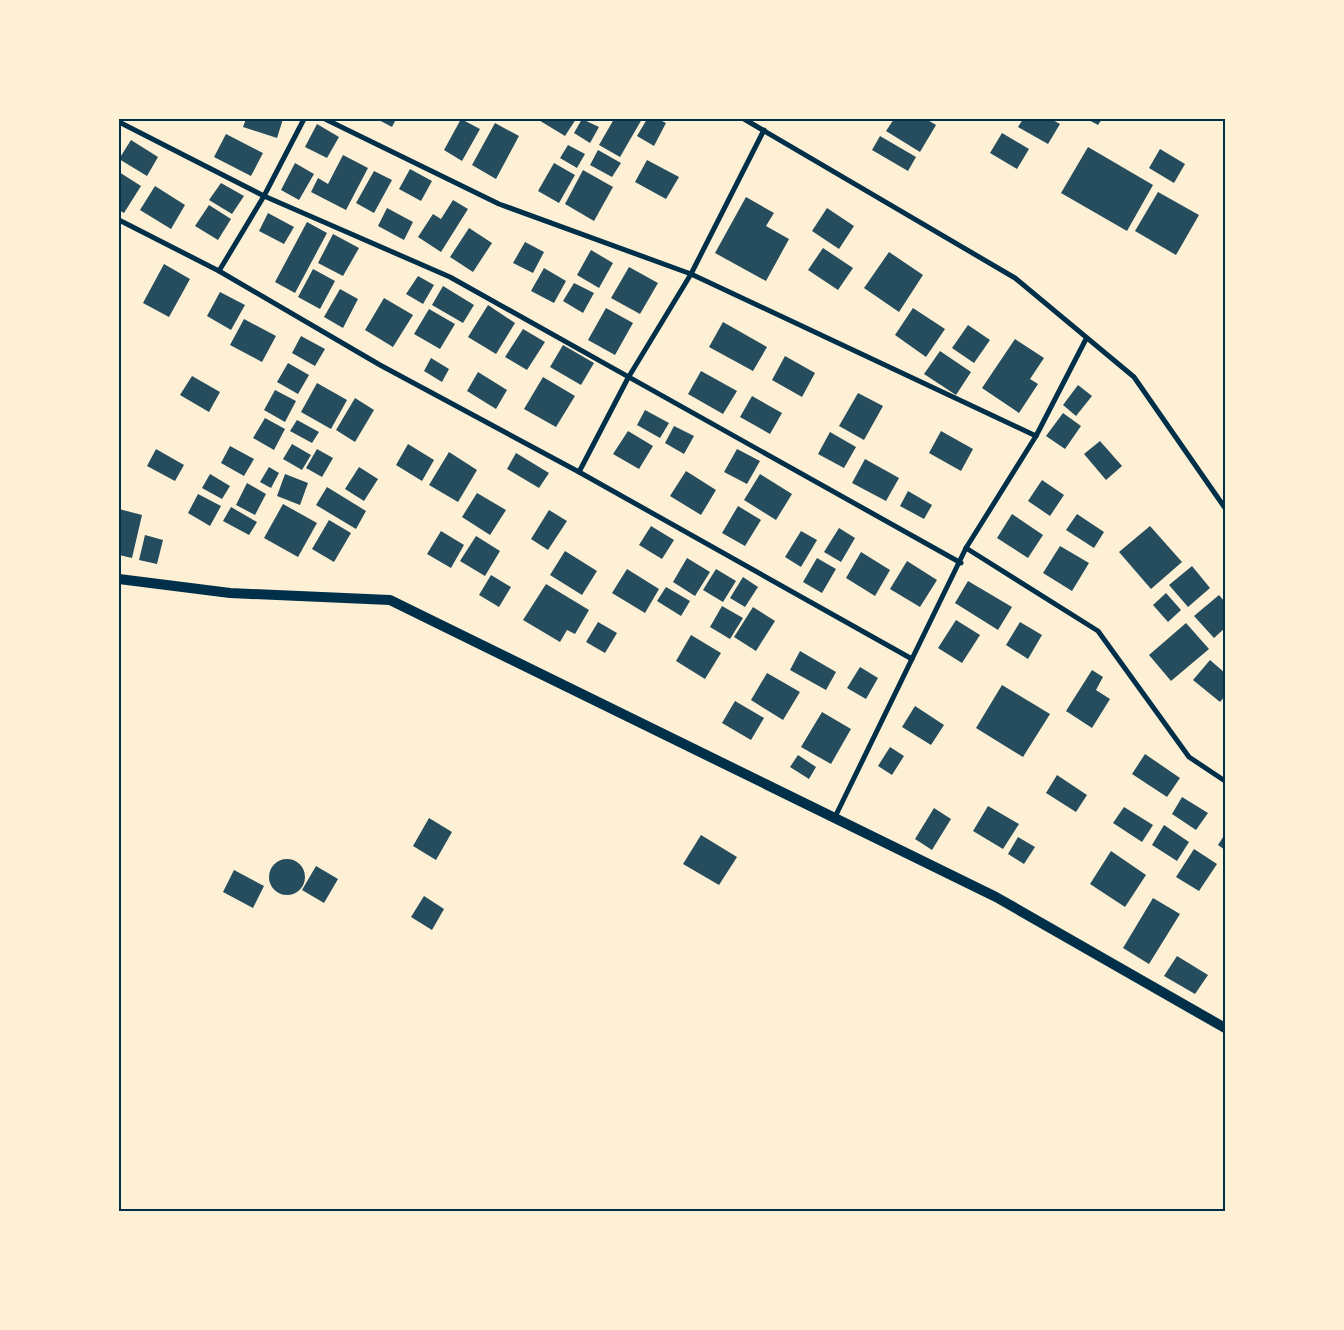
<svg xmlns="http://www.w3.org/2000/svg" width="1344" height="1330" font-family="Barlow,sans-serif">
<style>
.building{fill:#264d5e}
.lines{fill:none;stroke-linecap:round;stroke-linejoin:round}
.minor{stroke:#003049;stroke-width:5}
.secondary{stroke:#003049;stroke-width:10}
.neatline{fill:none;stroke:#003049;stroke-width:2}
</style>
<rect width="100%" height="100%" fill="#fdf0d5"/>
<g class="building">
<polygon points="246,119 283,119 277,138 243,127"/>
<polygon points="377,119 396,119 392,127"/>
<polygon points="461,119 480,129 462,161 444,150"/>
<polygon points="537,119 576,119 565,136"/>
<polygon points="582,119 599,127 590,143 574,133"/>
<polygon points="614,119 642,119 620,157 599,145"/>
<polygon points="647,119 658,119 666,123 654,146 637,136"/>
<polygon points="894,119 926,119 936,125 920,152 886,131"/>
<polygon points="1023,119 1051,119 1060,124 1048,144 1018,127"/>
<polygon points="1087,119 1102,119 1098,125"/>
<polygon points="495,123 519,136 496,179 472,165"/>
<polygon points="317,124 339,137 327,158 305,147"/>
<polygon points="1002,133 1029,149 1017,169 990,153"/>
<polygon points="226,134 263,153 251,176 214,157"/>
<polygon points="880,136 916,157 908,171 872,150"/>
<polygon points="131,140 158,157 147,176 119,159"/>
<polygon points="568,145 585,154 577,168 560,158"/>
<polygon points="1088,147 1153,185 1127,231 1061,193"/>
<polygon points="1160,149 1185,164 1174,183 1149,168"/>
<polygon points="598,150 621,163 612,177 590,165"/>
<polygon points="343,155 368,168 346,210 311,192 318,178 328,184"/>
<polygon points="647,160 679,177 666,199 635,182"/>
<polygon points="295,163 314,174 299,200 281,190"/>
<polygon points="554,163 575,175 559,203 538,191"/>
<polygon points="410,169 432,181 421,201 399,189"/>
<polygon points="583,170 613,187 594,221 565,204"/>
<polygon points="374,171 392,180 374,213 356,203"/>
<polygon points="119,172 141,186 124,213 119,210"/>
<polygon points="221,183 244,196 232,214 209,200"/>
<polygon points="155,186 185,205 171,229 140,210"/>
<polygon points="1158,192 1199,215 1176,255 1135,231"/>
<polygon points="746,197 774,213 766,226 789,239 766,281 715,253"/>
<polygon points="453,200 468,209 441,252 418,237 433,214 441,219"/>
<polygon points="209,205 231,219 218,240 195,226"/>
<polygon points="387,208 413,222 404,240 378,226"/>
<polygon points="827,208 854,226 839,249 812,231"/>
<polygon points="268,213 294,227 284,244 259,231"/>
<polygon points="307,222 327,233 295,293 275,282"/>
<polygon points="469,228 492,243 473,272 450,257"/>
<polygon points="333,234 359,248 343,276 318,263"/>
<polygon points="525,242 544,252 533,273 513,263"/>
<polygon points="823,248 853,268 838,290 808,270"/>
<polygon points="591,250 613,263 599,288 577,275"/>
<polygon points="889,252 923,275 899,312 864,288"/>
<polygon points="164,264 190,279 169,317 143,303"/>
<polygon points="629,267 658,283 640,314 611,298"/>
<polygon points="544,268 566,281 554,303 531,291"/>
<polygon points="313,269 335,281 320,309 298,297"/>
<polygon points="418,276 434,285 423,304 406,294"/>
<polygon points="574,283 594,293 583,313 563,301"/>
<polygon points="443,286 474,305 463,323 432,305"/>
<polygon points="340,289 358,299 343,328 324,317"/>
<polygon points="220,292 245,305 231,330 207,316"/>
<polygon points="384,298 413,315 393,347 365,330"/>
<polygon points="488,305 515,323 496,354 468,337"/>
<polygon points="606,308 633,323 615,355 588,340"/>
<polygon points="913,308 945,329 926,357 895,335"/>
<polygon points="429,309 455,324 440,349 414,334"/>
<polygon points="244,319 276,336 262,362 230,345"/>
<polygon points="723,322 767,347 753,371 709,347"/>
<polygon points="968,325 990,340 974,363 952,348"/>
<polygon points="523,329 545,342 527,370 505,357"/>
<polygon points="301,336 325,349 315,366 292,353"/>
<polygon points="1015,339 1044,358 1030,379 1038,384 1019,413 982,388"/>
<polygon points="563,345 594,363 581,385 550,367"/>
<polygon points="940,351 971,372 956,395 924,374"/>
<polygon points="785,356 815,373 802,397 772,380"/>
<polygon points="431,358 449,369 442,382 424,371"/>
<polygon points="288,363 309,375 298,394 277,382"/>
<polygon points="701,371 737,391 723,414 688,394"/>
<polygon points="478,372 507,390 496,409 467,391"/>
<polygon points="192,376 220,392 209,412 180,395"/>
<polygon points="543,377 575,396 556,427 524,409"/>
<polygon points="317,383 347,400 331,429 301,412"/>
<polygon points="1078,385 1092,396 1076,416 1063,405"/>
<polygon points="275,390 296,401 285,422 264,410"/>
<polygon points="858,393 883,406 864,440 839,426"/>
<polygon points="752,396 782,413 770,434 740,417"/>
<polygon points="355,398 374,410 355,442 336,430"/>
<polygon points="645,410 669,423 660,438 637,425"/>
<polygon points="1063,413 1081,426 1065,449 1046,436"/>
<polygon points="265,418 285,429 274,450 253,438"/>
<polygon points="297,420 319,432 312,443 290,431"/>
<polygon points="674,426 694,436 684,454 665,443"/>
<polygon points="628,431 653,446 639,469 613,454"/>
<polygon points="941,431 973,449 961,471 929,453"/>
<polygon points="830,432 856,447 844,468 818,454"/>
<polygon points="1100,441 1122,466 1106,480 1084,454"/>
<polygon points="292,444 311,455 302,470 283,459"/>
<polygon points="408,444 434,460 422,481 396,465"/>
<polygon points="230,446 254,459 244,476 221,463"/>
<polygon points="156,449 184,465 175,481 147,466"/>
<polygon points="317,449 333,458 322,477 306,468"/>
<polygon points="737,449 760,461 747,484 724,472"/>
<polygon points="449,452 477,470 458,502 429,485"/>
<polygon points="516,453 549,473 539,488 507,469"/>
<polygon points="865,459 899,478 886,501 852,483"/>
<polygon points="269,467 279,473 271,488 260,482"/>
<polygon points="359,467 378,479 364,501 345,489"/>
<polygon points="686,471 716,490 701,515 670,496"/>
<polygon points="210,474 230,486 222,499 202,488"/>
<polygon points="285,474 308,483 300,505 277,496"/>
<polygon points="760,474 792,494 776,520 744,500"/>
<polygon points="1042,480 1064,495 1050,516 1028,501"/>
<polygon points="247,483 266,494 255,515 236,505"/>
<polygon points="327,487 366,511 356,529 316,505"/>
<polygon points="908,491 932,505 924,519 900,506"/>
<polygon points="477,493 506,510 490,535 462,517"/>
<polygon points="198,494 221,506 210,526 188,513"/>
<polygon points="283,504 317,523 298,557 264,538"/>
<polygon points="738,506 761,520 745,546 722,533"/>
<polygon points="231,507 257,522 249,535 223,521"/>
<polygon points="119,509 142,515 132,558 119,555"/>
<polygon points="549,510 567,521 548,550 531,539"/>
<polygon points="1012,514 1043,535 1028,558 997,538"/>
<polygon points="1077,514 1104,532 1094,548 1066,530"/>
<polygon points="329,520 351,533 334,562 312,549"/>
<polygon points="651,526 674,540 662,559 639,545"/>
<polygon points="1150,526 1182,562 1151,589 1119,552"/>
<polygon points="839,528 855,538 841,562 824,552"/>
<polygon points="441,531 464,545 451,568 427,554"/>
<polygon points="801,531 817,540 801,567 785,557"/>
<polygon points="145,535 163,540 157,564 139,560"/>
<polygon points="476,536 500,551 485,576 460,561"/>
<polygon points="1060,546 1089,563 1072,591 1043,573"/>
<polygon points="565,551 597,571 582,595 550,575"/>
<polygon points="861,552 890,570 875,596 846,578"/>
<polygon points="687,558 710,572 695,596 673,582"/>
<polygon points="817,558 836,569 822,593 803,582"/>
<polygon points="907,561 937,580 920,607 890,589"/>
<polygon points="1192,566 1210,588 1188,607 1169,585"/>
<polygon points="627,569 659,589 645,613 612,593"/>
<polygon points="716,569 736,581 723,602 703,590"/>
<polygon points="491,575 511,587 499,607 479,595"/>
<polygon points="743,577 758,587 745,607 730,598"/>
<polygon points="968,581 1012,607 998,630 955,603"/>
<polygon points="546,584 589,610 575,634 567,630 560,642 523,620"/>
<polygon points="666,587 690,601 681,616 657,601"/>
<polygon points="1166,593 1181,610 1168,622 1153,605"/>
<polygon points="1219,595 1225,602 1225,628 1214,638 1194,616"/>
<polygon points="722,606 743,618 730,639 710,627"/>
<polygon points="753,607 775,621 756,651 734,637"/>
<polygon points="956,620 980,635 962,663 938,648"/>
<polygon points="598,622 617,633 605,653 586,642"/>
<polygon points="1020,622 1042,635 1028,659 1006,645"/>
<polygon points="1186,623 1209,649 1171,681 1149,655"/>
<polygon points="691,635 721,653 705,679 676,661"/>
<polygon points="800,651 836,672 826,690 790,670"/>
<polygon points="1210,660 1225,673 1225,696 1220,702 1193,680"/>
<polygon points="860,667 878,678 866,699 847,688"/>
<polygon points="1092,670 1103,677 1096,690 1110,699 1092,728 1066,711"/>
<polygon points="767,673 800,692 783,720 751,700"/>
<polygon points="1002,685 1050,714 1023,757 976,728"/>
<polygon points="735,701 764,718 751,740 722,723"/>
<polygon points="915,706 944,725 931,745 902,727"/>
<polygon points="822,712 851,729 831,764 801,747"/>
<polygon points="890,747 904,756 892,775 878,766"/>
<polygon points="1145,754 1180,778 1167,797 1132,774"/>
<polygon points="798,755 816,767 809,779 790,767"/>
<polygon points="1057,775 1087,795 1076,812 1046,793"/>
<polygon points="1182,797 1208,813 1196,830 1172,814"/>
<polygon points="988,806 1019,824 1003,849 973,831"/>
<polygon points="1124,807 1153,825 1142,842 1113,823"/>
<polygon points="934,808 951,819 932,850 915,839"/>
<polygon points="429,818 452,832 436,860 413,846"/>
<polygon points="1164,825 1189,842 1177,861 1152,845"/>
<polygon points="1225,834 1225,850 1218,845"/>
<polygon points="701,835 737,857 719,885 683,864"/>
<polygon points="1018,837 1035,847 1024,864 1008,854"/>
<polygon points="1194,849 1217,864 1199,891 1176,877"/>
<polygon points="1111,851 1146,875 1125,907 1090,884"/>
<circle cx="287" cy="877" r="18"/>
<polygon points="316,866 338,879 324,903 302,890"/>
<polygon points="234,870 264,886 253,908 223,892"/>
<polygon points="424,896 444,909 432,930 411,917"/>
<polygon points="1153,898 1180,914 1149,964 1123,948"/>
<polygon points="1177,956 1208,975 1195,994 1164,976"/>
</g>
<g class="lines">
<g class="minor">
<polyline points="325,119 499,204 691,274 1036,436"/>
<polyline points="744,119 1015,278 1134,377 1225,508"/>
<polyline points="119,122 264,196 450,277 961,563"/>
<polyline points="119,220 219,271 380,365 579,472 912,659"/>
<polyline points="219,271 264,196 304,119"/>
<polyline points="579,472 628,378 691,274 764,130"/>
<polyline points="966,548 1098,631 1189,757 1225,781"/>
<polyline points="835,817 966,548 1036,436 1086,339"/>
</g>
<polyline class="secondary" points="119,579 230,593 390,600 996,897 1225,1028"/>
</g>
<rect width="1344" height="1330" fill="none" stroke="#fdf0d5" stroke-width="240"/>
<rect x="120" y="120" width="1104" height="1090" class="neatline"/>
</svg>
